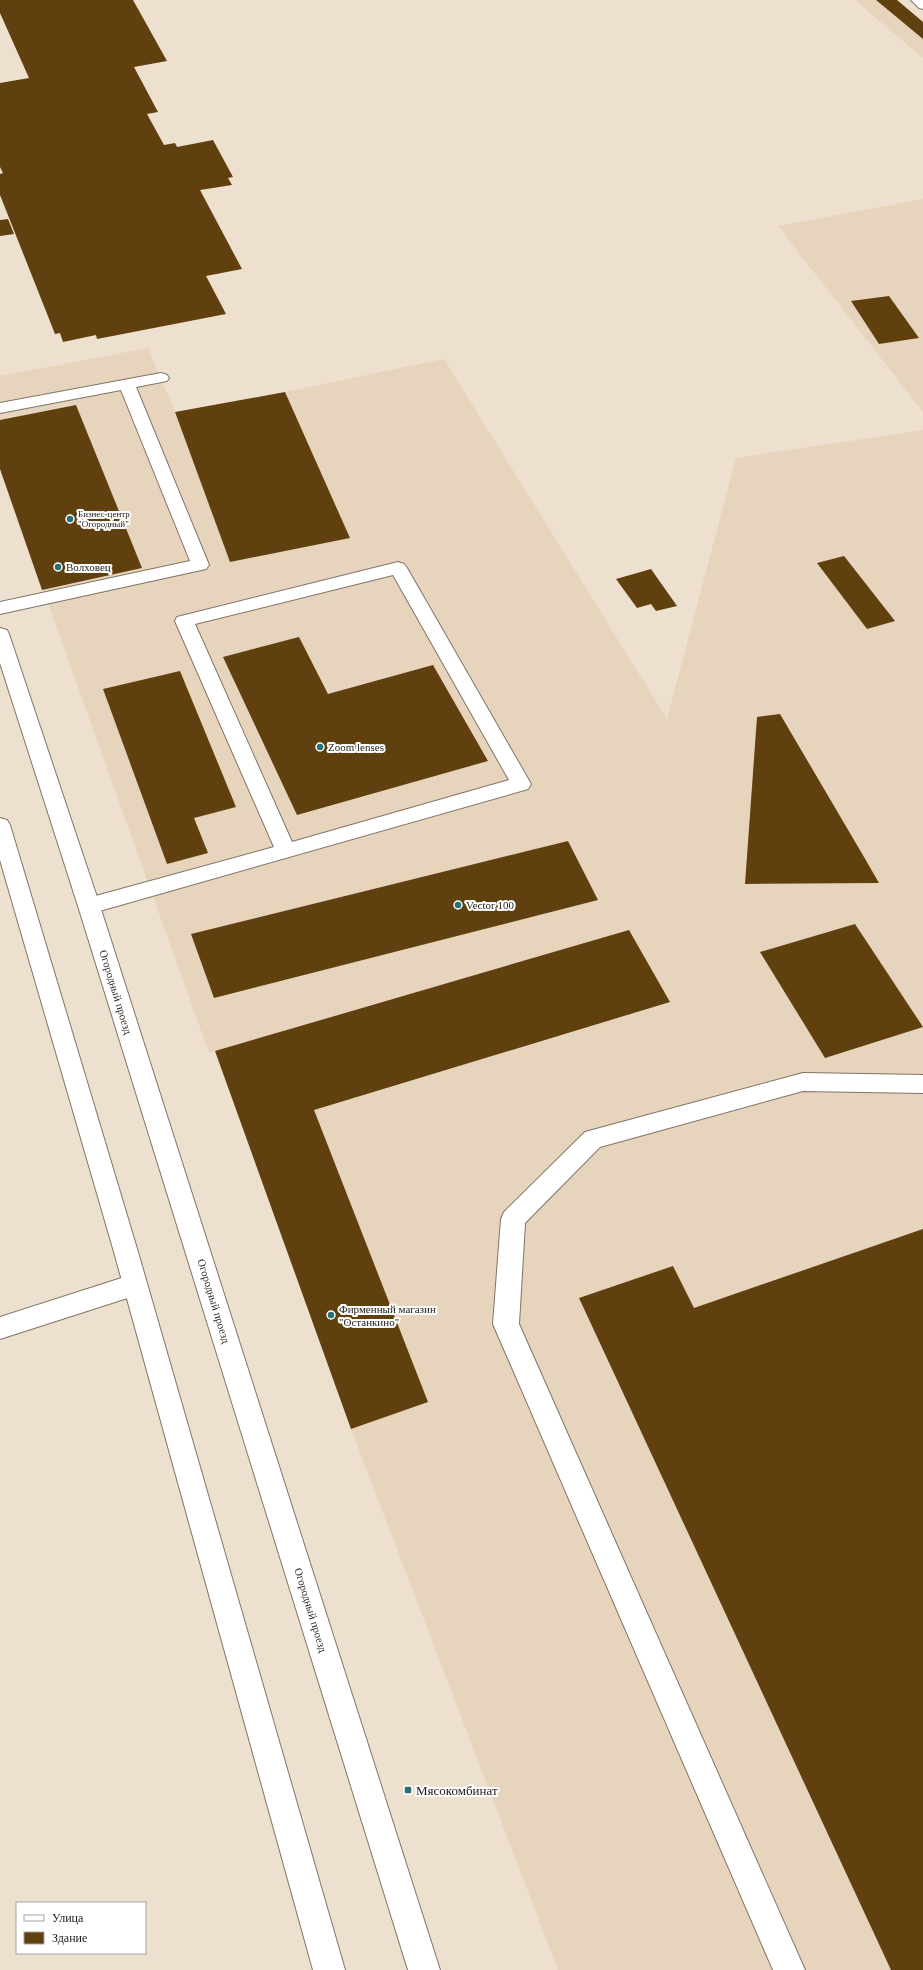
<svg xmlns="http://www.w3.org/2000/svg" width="923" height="1970" font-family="'Times New Roman',serif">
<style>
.built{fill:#e6d4bd}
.building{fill:#60400e}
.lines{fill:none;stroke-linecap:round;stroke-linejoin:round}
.lane-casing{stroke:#817466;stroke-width:2}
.street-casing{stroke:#817466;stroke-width:2}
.secondary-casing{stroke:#817466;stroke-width:2}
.lane{fill:#fff;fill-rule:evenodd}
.street{fill:#fff;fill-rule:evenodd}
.secondary{fill:#fff;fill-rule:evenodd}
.poi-dot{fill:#267075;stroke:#fff;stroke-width:1.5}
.labels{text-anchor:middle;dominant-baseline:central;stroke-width:4;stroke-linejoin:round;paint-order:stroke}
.far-poi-label{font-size:9px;fill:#201b16;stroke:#fff;text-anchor:start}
.poi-label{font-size:11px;fill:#201b16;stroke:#fff;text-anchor:start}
.street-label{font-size:11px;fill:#201b16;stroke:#fff}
.near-poi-label{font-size:13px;fill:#201b16;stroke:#fff;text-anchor:start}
</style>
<rect width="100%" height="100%" fill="#eee0cf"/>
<g class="built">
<polygon points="855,0 897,0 923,22 923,58"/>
<polygon points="923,199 923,412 778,226"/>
<polygon points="148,348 175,412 231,562 350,538 285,392 444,359 667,719 736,458 923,430 923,1970 558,1970 351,1429 215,1051 209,1053 0,469 0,376"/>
</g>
<g class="building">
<polygon points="0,0 133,0 167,61 134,67 158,112 147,114 164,145 175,143 177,147 213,140 233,177 228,178 232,185 200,190 242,269 206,276 226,314 97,339 96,335 63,342 60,333 55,334 0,195 0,174 3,173 0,167 0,83 29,78 0,13"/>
<polygon points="876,0 897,0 923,22 923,39"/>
<polygon points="8,219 14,234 0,236 0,220"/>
<polygon points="889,296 919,338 879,344 851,301"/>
<polygon points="285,392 350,538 230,562 175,412"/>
<polygon points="76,405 142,568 42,590 0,469 0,420"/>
<polygon points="844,556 895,621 867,629 817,563"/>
<polygon points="651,569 677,606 656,611 651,604 637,608 616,579"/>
<polygon points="299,637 328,694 433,665 488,761 297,815 223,657"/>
<polygon points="180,671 236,807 194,818 208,853 167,864 103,689"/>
<polygon points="780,714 864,857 879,883 745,884 757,717"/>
<polygon points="568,841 598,900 214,998 191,934"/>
<polygon points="855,924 923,1027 825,1058 760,952"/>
<polygon points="629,930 670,1002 314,1110 428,1402 351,1429 215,1051"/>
<polygon points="923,1229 923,1970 891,1970 579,1298 673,1266 694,1308"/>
</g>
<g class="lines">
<g class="lane-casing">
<g id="lane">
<polygon points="161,373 167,375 169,378 167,381 136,387 209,565 206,569 0,614 0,602 190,561 121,390 0,413 0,403"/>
<path d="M398,562l6,2 3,4 124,216 -3,5 -439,125 -8,-2 -3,-6 3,-6 193,-53 -99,-226 2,-4zM393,575l116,205 -217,62 -97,-218z"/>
<polygon points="803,1073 923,1075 923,1093 803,1091 600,1147 525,1223 519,1324 805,1970 773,1970 493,1324 501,1219 504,1212 585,1132"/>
<polygon points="134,1274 143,1277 146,1285 143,1293 0,1339 0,1317"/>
</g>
</g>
<g class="street-casing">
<polygon id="street" points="911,0 923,0 923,9 919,8"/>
</g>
<g class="secondary-casing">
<g id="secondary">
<polygon points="0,628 7,630 9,634 100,906 440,1970 408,1970 78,906 0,663"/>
<polygon points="0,818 7,820 10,825 138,1252 345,1970 313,1970 114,1252 0,860"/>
</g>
</g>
<use href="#lane" class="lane"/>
<use href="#street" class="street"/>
<use href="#secondary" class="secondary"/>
</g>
<g class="poi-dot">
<circle cx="70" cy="519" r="4"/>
<circle cx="58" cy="567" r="4"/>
<circle cx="320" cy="747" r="4"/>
<circle cx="458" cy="905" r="4"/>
<circle cx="331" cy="1315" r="4"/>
<rect x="404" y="1786" width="8" height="8" rx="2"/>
</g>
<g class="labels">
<g class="far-poi-label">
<text x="78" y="514">Бизнес-центр<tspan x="78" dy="10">"Огородный"</tspan></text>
</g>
<g class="poi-label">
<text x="66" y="567">Волховец</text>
<text x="328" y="747">Zoom lenses</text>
<text x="466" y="905">Vector 100</text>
<text x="339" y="1309">Фирменный магазин<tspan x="339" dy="13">"Останкино"</tspan></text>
</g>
<g class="street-label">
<text transform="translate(116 992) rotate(73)">Огородный проезд</text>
<text transform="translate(214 1301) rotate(73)">Огородный проезд</text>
<text transform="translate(311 1610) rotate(73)">Огородный проезд</text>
</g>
<g class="near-poi-label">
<text x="416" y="1790">Мясокомбинат</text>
</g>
</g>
<rect x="16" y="1902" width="130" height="52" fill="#ffffff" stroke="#a6a4a2"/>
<rect x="24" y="1915" width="20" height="6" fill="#ffffff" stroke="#a6a4a2"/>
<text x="52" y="1922" font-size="12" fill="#201b16">Улица</text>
<rect x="24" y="1932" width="20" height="12" fill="#60400e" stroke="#a6a4a2"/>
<text x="52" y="1942" font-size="12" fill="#201b16">Здание</text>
</svg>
